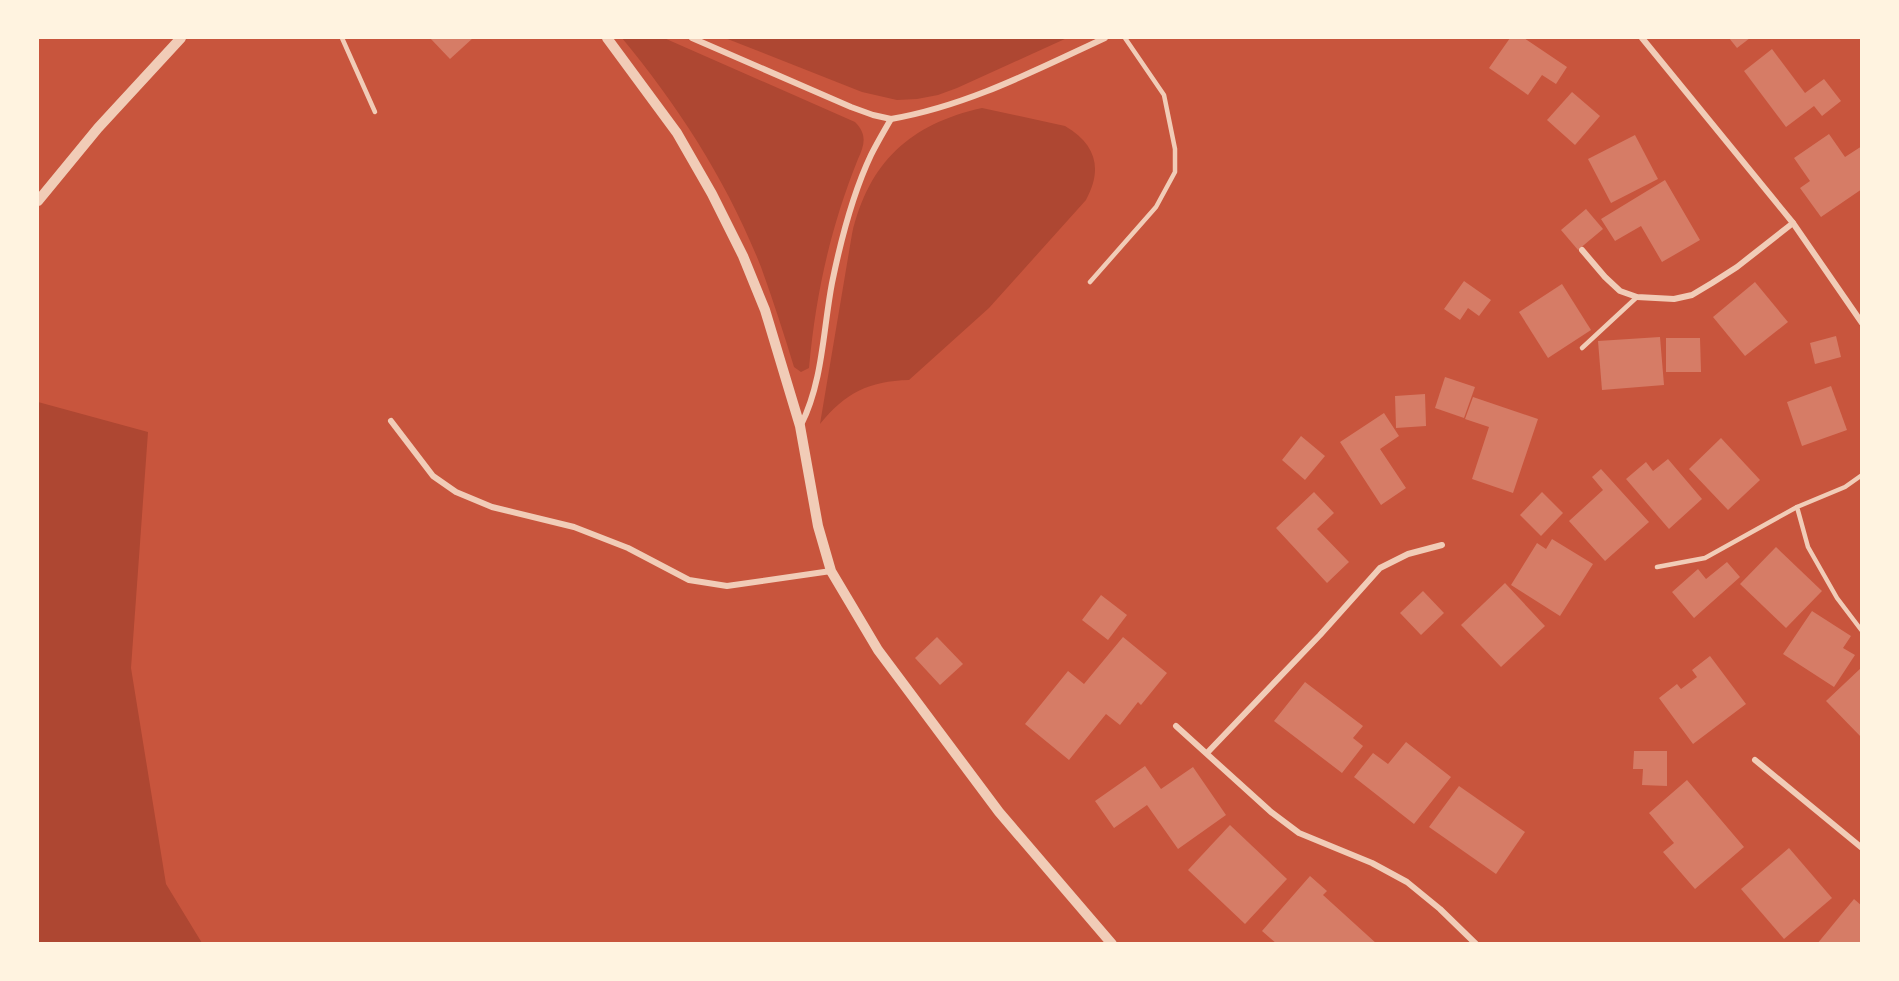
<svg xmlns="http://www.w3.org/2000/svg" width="1899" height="981" font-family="Karla,sans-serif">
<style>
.green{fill:#ae4732}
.building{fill:#d67c66}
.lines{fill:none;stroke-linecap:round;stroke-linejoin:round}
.service{stroke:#f1ccb7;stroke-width:4.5}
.minor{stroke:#f1ccb7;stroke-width:6}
.tertiary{stroke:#f1ccb7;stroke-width:10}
</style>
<rect width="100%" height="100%" fill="#c8553d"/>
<g class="green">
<path d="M622,38h42l191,84c12,12 10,22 3,37 -28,70 -42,134 -49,209l-8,4 -7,-5c-10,-33 -21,-67 -33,-100 -33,-84 -82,-160 -139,-229z"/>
<polygon points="725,38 1067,38 957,88 938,95 917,99 897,100 862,92"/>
<path d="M982,108l83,18c31,18 38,43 21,74l-97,108 -80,72c-40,1 -64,13 -89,44l32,-190c17,-72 58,-110 130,-126z"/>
<polygon points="38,402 148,432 131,668 166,884 202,943 38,943"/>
</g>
<g class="building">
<polygon points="430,38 473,38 450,59"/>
<polygon points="1510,38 1524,38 1567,67 1556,84 1542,75 1528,95 1489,68"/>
<polygon points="1729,38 1750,38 1737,48"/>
<polygon points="1772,49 1805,93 1824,79 1841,101 1822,116 1814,106 1786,127 1744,71"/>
<polygon points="1572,92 1600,116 1575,145 1547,120"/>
<polygon points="1829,134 1845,157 1862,146 1862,189 1821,217 1800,188 1810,181 1794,158"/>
<polygon points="1635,135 1658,179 1611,203 1588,159"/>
<polygon points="1665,180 1700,240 1662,262 1641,226 1615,241 1601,219"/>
<polygon points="1586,209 1603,229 1578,250 1561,230"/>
<polygon points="1464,281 1491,300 1479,316 1468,308 1460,320 1444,309"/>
<polygon points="1755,282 1788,322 1745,356 1713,317"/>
<polygon points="1562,284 1591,330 1548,358 1519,312"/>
<polygon points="1836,336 1841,357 1815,364 1810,343"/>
<polygon points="1660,337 1664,385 1602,390 1598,341"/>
<polygon points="1666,338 1700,338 1701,372 1666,372"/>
<polygon points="1445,377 1475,387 1464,418 1435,408"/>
<polygon points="1831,386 1847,430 1802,446 1787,402"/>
<polygon points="1425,394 1426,426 1396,428 1395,396"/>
<polygon points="1473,397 1538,419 1513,493 1472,479 1489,427 1465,419"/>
<polygon points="1384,413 1399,436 1380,449 1406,488 1381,505 1340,442"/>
<polygon points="1301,436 1325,456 1305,480 1282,460"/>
<polygon points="1721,438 1760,480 1728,510 1689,469"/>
<polygon points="1668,459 1702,499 1669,529 1626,479 1646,462 1653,471"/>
<polygon points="1601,469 1649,522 1605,561 1569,521 1603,490 1592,477"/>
<polygon points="1314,492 1334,513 1317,529 1349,562 1327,583 1276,528"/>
<polygon points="1542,492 1563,513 1541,536 1520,515"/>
<polygon points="1552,539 1593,564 1560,616 1511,585 1537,543 1546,549"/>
<polygon points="1776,547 1822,591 1786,628 1740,584"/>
<polygon points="1727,562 1740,577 1694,618 1672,592 1698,569 1706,579"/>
<polygon points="1505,583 1545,626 1501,667 1461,625"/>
<polygon points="1423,591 1444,613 1421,635 1400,613"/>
<polygon points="1101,595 1127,615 1108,640 1082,620"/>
<polygon points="1812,611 1851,636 1843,648 1855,655 1834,687 1783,654"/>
<polygon points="937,637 963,664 940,685 915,658"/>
<polygon points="1123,637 1167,673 1141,705 1138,702 1120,725 1106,714 1069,760 1025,724 1068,671 1084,684"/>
<polygon points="1710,656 1746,704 1693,744 1659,698 1677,684 1681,689 1697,677 1692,670"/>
<polygon points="1862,667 1862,738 1826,701"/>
<polygon points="1305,682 1363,726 1353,738 1363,746 1342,773 1274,721"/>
<polygon points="1406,742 1451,777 1414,824 1354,777 1373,753 1388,764"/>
<polygon points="1634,751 1667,751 1667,786 1642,785 1643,769 1633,769"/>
<polygon points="1145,766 1161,789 1193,767 1226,815 1178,849 1147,805 1114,828 1095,801"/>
<polygon points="1687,780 1744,847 1695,889 1663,852 1674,843 1649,813"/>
<polygon points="1459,786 1525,832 1496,874 1429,827"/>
<polygon points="1230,825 1287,879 1245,924 1188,870"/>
<polygon points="1789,848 1832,898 1784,939 1741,889"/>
<polygon points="1310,876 1327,891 1323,895 1377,944 1277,944 1262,931"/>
<polygon points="1854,899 1862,906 1862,944 1817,944"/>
</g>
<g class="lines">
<g class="service">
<polyline points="342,38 375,112"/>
<polyline points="1090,282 1156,207 1175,172 1175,149 1164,95 1125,38"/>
<polyline points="1582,348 1637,297"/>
<polyline points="1862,475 1845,487 1797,507 1808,547 1837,598 1862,631"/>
<polyline points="1657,567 1705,558 1797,507"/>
</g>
<g class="minor">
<polyline points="692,38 851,107 873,115 891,119"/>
<polyline points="1642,38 1793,223 1862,323"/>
<polyline points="1582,250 1605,277 1620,291 1637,297 1674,299 1692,295 1712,283 1737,267 1793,223"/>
<polyline points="391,421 433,476 456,492 492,507 574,527 628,548 689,580 727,586 831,571"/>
<path d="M801,425c22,-44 22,-95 31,-142 9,-44 20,-88 39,-128 6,-12 13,-24 20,-36 76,-13 145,-49 214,-81"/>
<polyline points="1176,726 1271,812 1299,833 1372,863 1407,882 1440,909 1476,944"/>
<polyline points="1207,753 1320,635 1380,568 1408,554 1442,545"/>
<polyline points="1755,760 1862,848"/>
</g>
<g class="tertiary">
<polyline points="607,38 677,133 712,194 743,256 765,310 800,426 818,526 831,571 878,650 999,812 1112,944"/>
<polyline points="38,201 98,128 181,38"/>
</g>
</g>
<rect width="1899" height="981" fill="none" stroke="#fff3e0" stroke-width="78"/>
</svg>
